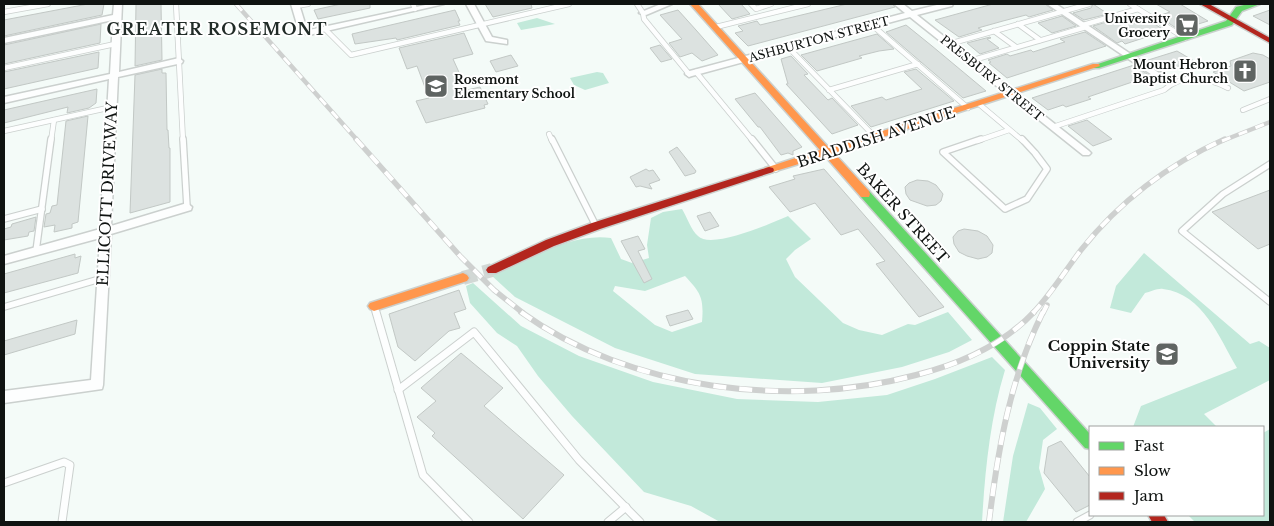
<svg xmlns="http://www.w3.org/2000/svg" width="1274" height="526" font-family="'Libre Baskerville',serif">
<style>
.green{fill:#c2e9da;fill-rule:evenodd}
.building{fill:#dce2e0;stroke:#c2c8c5}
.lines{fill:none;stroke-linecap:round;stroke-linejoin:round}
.secondary-tunnel{stroke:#d2d8d5;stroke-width:14;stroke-dasharray:14 7;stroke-linecap:butt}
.lane-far2-casing{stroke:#cbd0ce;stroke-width:6}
.lane-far1-casing{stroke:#cbd0ce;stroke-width:8}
.lane-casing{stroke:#cbd0ce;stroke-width:9}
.street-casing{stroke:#cbd0ce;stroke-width:3}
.fast-casing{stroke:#cbd0ce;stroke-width:3}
.slow-casing{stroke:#cbd0ce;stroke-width:3}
.jam-casing{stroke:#cbd0ce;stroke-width:3}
.lane-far2{stroke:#fdfefe;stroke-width:4.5}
.lane-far1{stroke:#fdfefe;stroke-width:5.5}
.lane{stroke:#fdfefe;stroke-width:7}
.street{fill:#fdfefe;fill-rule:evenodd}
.fast{fill:#63d668;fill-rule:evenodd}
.slow{fill:#ff974d;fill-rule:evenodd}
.jam{fill:#b3261e;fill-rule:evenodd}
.rail-far2-casing{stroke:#ced0cf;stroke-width:4.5}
.rail-far1-casing{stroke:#ced0cf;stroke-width:5.5}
.rail-casing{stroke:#ced0cf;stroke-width:6}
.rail-far2{stroke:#fff;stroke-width:3;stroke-dasharray:9;stroke-linecap:butt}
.rail-far1{stroke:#fff;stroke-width:4;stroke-dasharray:11;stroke-linecap:butt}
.rail{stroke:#fff;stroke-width:4.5;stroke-dasharray:13;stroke-linecap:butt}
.labels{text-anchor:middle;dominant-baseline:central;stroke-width:4;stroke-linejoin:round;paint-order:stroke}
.far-poi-label{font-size:12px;font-weight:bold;fill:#0f1311;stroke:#fff;text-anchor:end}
.far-street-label{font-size:12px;fill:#0f1311;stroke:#fff}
.street-label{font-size:15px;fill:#0f1311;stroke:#fff}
.poi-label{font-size:15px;font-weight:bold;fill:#0f1311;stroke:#fff;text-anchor:end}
.far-district-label{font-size:16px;font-weight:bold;letter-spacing:1px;fill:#222c28;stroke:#fff}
</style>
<rect width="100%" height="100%" fill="#f4fbf8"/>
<g class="green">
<polygon points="537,18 555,24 521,30 517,23"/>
<polygon points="597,72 603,73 609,83 585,90 574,85 570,78"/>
<path d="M682,209c5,8 9,21 16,27 13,14 74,-13 90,-20l23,23 -16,11 -9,9 9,18 48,46 16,7 23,5 26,-11 7,1 33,-13 24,28 -23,12 -47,15 -80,16 -127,-9 -80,-26 -100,-51 -24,-22c34,-15 82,-43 120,-37l10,21 11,4 17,-5 -2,-13 4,-27 12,-6zM685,276c16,17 19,22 17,46l-30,10 -17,-7 -42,-34 2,-5 30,5z"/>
<path d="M1144,253l106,91 9,-3 11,7v32l-66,34 13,13h-84l8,-21 96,-38c-18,-31 -34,-74 -74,-79 -5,-1 -13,3 -18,4l-14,20 -21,-5 6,-22z"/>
<path d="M473,283l48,43 58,30 74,26 84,17 81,3 69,-7 48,-16 57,-22 13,13c-15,49 -20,101 -23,152h-262l-29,-16 -47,-14 -72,-76 -34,-40 -21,-30 -20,-13 -27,-30 -4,-17z"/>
<polygon points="1028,403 1040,408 1057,429 1043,440 1039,468 1045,489 1026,522 1003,522 1013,456"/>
<polygon points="1270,429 1270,522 1195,522 1188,515 1263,515 1263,433"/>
</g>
<g class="building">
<polygon points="88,4 104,4 102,15 4,36 4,20"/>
<polygon points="136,4 161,4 162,60 135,66"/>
<polygon points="341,4 370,4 370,8 318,19 314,10"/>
<polygon points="485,4 531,4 532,8 493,17"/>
<polygon points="718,4 741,4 750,14 732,19"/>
<polygon points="847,4 892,4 895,7 748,46 735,33 743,31 738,26 757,21 760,25"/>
<polygon points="993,4 1045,4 1053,10 1029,17 1026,15 1003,21 978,28 982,30 959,37 935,20"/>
<polygon points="1093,4 1108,14 1084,20 1073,13 1091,8"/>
<polygon points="1156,4 1180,4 1208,21 1179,30 1158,16 1170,12"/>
<polygon points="455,10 460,21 458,21 460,25 397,40 396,38 355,44 352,34"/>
<polygon points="678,10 696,30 718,55 702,61 692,53 680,57 669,43 682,39 660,15"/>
<polygon points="1270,10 1270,25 1253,16"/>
<polygon points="1062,16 1076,26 1052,33 1038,23"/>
<polygon points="1117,19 1124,25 1148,20 1169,33 1165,31 1125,44 1122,41 1117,43 1093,26"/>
<polygon points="101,24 100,43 4,64 4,45"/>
<polygon points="906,25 932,46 986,91 963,98 886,32"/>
<polygon points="1085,32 1106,46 1007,78 989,63 991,62 988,60 1007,54 1010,56 1031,50 1033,52 1061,43 1065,42 1060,39"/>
<polygon points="464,33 473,54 453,59 467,90 480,87 488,104 484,105 485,108 426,123 416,101 429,98 417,66 407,69 399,48"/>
<polygon points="877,34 894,49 879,51 859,56 862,58 817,71 801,55"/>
<polygon points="990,37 991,38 987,39 999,48 980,54 967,43"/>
<polygon points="660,45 672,59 661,62 650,48"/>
<polygon points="1177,51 1194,61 1161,72 1145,61"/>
<polygon points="99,52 98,68 4,89 4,72"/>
<polygon points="1253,53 1263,55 1270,59 1270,82 1244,91 1213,72 1231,66 1230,61"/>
<polygon points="511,55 518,66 496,72 490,61"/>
<polygon points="791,56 808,74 804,75 828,100 832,98 858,125 832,134 786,84 788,84 781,59"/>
<polygon points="1134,65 1150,76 1088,97 1091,99 1066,107 1063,105 1048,110 1032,98"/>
<polygon points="162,69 162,73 166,73 167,130 168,130 169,148 170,148 170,202 130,213 135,75"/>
<polygon points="916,69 954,101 871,127 851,106 882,97 886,100 922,89 904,72"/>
<polygon points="97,89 96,103 89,108 67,113 68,107 4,123 4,110"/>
<polygon points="755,93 802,147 793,151 793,155 788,153 781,155 760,127 758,127 735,99"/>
<polygon points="88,116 78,222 72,224 72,228 54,232 55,225 44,227 46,214 50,213 52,206 57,205 66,121"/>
<polygon points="1087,120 1100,130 1112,139 1093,146 1068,126"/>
<polygon points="677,147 696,171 695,173 685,176 669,152"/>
<polygon points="646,169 649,171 653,170 660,180 649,184 652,189 640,186 636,187 630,177"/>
<polygon points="824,169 927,287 944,307 919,317 876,264 885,261 858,229 841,235 815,203 790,212 769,187 795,179 793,176"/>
<polygon points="917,180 928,181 936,185 943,194 941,201 936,205 927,206 910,200 906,194 905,187 909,183"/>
<polygon points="1270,190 1270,244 1258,249 1212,212"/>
<polygon points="710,212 719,226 705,231 697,216"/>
<polygon points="36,217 34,231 29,232 28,236 4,240 4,229 11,227 12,224"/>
<polygon points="964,229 978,231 987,236 993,245 992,253 987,257 978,259 967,256 959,252 954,244 953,237 958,231"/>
<polygon points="638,236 645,249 638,251 652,279 644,283 621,241"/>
<polygon points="75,254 75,258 81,256 78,273 4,293 4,274"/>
<polygon points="459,290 466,309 454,313 460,328 449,331 415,361 398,347 389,314"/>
<polygon points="688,310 693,319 670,326 666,316"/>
<polygon points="77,320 75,334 4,355 4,341"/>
<polygon points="461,353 503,388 484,406 564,475 523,519 432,436 435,433 417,417 436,401 421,388"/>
<polygon points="1061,441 1090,477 1090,505 1076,512 1044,473 1048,447"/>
</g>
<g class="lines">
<polyline class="secondary-tunnel" points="463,278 492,270"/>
<g class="lane-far2-casing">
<g id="lane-far2">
<polyline points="176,4 183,141"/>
<polyline points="413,4 415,9"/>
<polyline points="637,4 643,13 644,19 689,74"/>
<polyline points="751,4 756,9 771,4"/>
<polyline points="1130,4 1185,38"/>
<polyline points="296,6 308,4"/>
<polyline points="4,12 48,4"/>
<polyline points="1018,24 1040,40"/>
<polyline points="872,25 968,108"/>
<polyline points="1083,25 1138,9"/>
<polyline points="716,27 808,4"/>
<polyline points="325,29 351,55 569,4"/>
<polyline points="994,31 1016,47"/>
<polyline points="949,44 1089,4"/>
<polyline points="788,47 875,137"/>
<polyline points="970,61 1086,27"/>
<polyline points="4,68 115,44"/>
<polyline points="696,72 753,141"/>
<polyline points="829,90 918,64"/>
<polyline points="979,104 1023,141"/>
<polyline points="1243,110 1270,99"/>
<path d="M1053,127l111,-37c19,-17 42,-13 64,-2"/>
<polyline points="4,131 112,107"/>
<polyline points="549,134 552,141"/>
<polyline points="51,141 54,120"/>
<polyline points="977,141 1009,130"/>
</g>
</g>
<g class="lane-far1-casing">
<g id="lane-far1">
<polyline points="183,139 187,207"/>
<polyline points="552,139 596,226"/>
<polyline points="752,139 776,169"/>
<polyline points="981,139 943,152 1005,209 1027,199 1047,169 1035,153 1022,139"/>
<polyline points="1270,164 1223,194 1182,231 1270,302"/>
<polyline points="4,219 42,209"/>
<polyline points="36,251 51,139"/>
<polyline points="374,306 376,313"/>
<polyline points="4,307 103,278"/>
</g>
</g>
<g class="lane-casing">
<g id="lane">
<polyline points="376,312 423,475 469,522"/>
<polyline points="398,390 474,332 579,460 640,522"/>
<polyline points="4,483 64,462 70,465 62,522"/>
<polyline points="608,522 626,507"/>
<polyline points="1077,522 1090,515"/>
</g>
</g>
<g class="street-casing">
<g id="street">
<polygon points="114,4 122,4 119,72 179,58 183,61 182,63 118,77 111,226 187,203 192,207 191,210 111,234 103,385 102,389 4,403 4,391 91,380 100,238 4,264 4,256 100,229 109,79 4,103 4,97 110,74 113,20 4,43 4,38 113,15"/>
<polygon points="291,4 299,4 307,30 309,30 430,4 444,4 309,35 299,31"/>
<polygon points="466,4 474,4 492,37 507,40 507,44 486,41"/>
<polygon points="661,4 672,4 646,15 639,13"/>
<polygon points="894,4 903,4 912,11 941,4 953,4 952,6 917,15 1089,151 1091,153 1089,155 1083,155 910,17 692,76 689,77 685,74 686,72 905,13"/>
<polygon points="1047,4 1056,4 1174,83 1170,86 1167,85"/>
</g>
</g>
<g class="fast-casing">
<g id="fast">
<polygon points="1248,4 1260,4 1242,11 1232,25 1099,68 1093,68 1092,66 1226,21 1236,7"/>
<polygon points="865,190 869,191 1090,434 1090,449 1085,448 861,197 860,194 861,191"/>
</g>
</g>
<g class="slow-casing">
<g id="slow">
<polygon points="690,4 698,4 829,148 1093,64 1099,64 1100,66 834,153 869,191 870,194 869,197 861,197 825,156 769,173 765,172 764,170 765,168 820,150"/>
<polygon points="463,273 467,275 469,278 467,281 374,311 370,309 368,306 370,303"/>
</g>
</g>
<g class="jam-casing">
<g id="jam">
<polygon points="1200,4 1209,4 1270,38 1270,43"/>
<polygon points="769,167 773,168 774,170 773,172 600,229 554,246 496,273 488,273 486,270 488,267 546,240 592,223"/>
<polygon points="1148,515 1164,515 1168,522 1152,522"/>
</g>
</g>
<use href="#lane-far2" class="lane-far2"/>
<use href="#lane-far1" class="lane-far1"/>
<use href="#lane" class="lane"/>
<use href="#street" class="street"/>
<use href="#fast" class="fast"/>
<use href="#slow" class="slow"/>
<use href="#jam" class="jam"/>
<g class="rail-far2-casing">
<g id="rail-far2">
<polyline points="236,4 358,141"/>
<polyline points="1222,141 1270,122"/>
</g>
</g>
<g class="rail-far1-casing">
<g id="rail-far1">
<polyline points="356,139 461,257 494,290 523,313"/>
<path d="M1033,313c18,-19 32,-42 48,-63 38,-48 88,-86 144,-111"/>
<polyline points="1043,313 1047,305"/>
</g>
</g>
<g class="rail-casing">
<g id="rail">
<path d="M521,312c108,78 269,97 395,63 44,-11 86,-29 118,-63"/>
<path d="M989,522c9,-73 21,-144 54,-210"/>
</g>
</g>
<use href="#rail-far2" class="rail-far2"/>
<use href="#rail-far1" class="rail-far1"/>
<use href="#rail" class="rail"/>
</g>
<defs>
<g id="supermarket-square" transform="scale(1.25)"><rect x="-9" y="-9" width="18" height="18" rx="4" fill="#5f6462" stroke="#fff"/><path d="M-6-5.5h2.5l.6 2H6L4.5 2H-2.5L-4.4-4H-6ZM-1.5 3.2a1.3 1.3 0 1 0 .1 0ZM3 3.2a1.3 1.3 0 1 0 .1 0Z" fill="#fff"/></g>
<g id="church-square" transform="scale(1.25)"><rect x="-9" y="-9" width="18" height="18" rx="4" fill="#5f6462" stroke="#fff"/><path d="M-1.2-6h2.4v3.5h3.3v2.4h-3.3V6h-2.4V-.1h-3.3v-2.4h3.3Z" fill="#fff"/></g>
<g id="school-square" transform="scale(1.25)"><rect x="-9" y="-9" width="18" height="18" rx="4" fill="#5f6462" stroke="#fff"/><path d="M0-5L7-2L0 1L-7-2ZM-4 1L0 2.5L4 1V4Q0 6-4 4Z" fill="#fff"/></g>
<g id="university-square" transform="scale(1.25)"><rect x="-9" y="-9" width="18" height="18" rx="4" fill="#5f6462" stroke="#fff"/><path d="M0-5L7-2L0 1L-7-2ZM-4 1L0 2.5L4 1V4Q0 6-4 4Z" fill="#fff"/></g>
</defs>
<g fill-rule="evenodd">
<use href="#supermarket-square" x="1187" y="25"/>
<use href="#church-square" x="1245" y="71"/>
<use href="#school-square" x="436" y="86"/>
<use href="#university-square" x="1167" y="354"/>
</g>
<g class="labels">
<g class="far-poi-label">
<text x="1170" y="18">University<tspan x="1170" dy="14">Grocery</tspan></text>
<text x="1228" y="64">Mount Hebron<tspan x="1228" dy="14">Baptist Church</tspan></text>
<text x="454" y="79" text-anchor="start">Rosemont<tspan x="454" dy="14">Elementary School</tspan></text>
</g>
<g class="far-street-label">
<text transform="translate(819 39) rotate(-15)">ASHBURTON STREET</text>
<text transform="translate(992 78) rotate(39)">PRESBURY STREET</text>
</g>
<g class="street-label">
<text transform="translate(876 137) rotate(-18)">BRADDISH AVENUE</text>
<text transform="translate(107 194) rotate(-87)">ELLICOTT DRIVEWAY</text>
<text transform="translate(903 213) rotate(48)">BAKER STREET</text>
</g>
<g class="poi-label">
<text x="1150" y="345">Coppin State<tspan x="1150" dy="17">University</tspan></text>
</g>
<g class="far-district-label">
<text x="217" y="29">GREATER ROSEMONT</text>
</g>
</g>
<rect width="1274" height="526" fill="none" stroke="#0f1311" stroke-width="10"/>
<rect x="1089" y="426" width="175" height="90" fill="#ffffff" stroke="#9fa1a0"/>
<rect x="1099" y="442" width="25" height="8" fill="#63d668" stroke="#9fa1a0"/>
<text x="1134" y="451" font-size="15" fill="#0f1311">Fast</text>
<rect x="1099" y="467" width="25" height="8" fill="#ff974d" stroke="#9fa1a0"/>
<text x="1134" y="476" font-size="15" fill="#0f1311">Slow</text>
<rect x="1099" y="492" width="25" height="8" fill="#b3261e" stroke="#9fa1a0"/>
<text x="1134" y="501" font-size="15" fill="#0f1311">Jam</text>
</svg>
